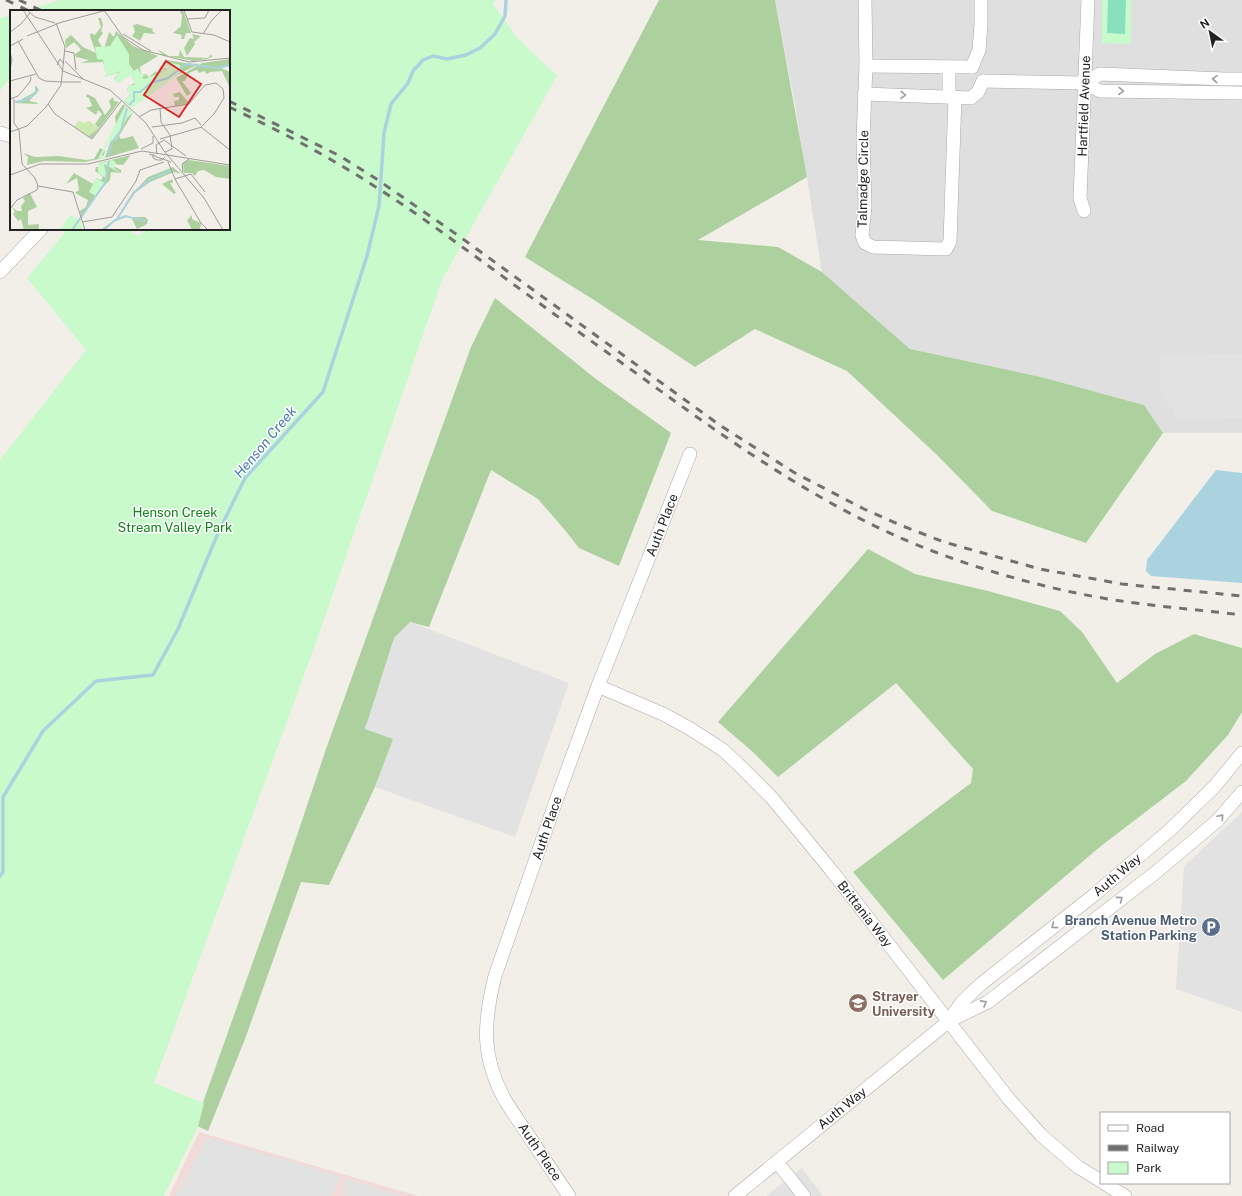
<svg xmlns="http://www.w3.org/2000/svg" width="1242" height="1196" font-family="'Public Sans',sans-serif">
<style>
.residential{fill:#e0dfdf}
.commercial{fill:#f2dad9}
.forest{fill:#add19e}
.park{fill:#c8facc}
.pitch{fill:#88e0be}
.parking{fill:#e2e2e2}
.water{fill:#aad3df}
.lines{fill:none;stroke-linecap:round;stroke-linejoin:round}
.stream{stroke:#aad3df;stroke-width:3.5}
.minor-casing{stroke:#a9a9a9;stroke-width:14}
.minor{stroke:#fff;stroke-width:13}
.rail{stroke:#707070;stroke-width:3;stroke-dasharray:8 8;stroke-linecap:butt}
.oneway{stroke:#9c9c9c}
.labels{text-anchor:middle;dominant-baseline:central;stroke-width:3;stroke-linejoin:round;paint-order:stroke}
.street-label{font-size:13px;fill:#222;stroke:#fff}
.park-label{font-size:13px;fill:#0c8416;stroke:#fff}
.service-label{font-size:13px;font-weight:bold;fill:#4e5e75;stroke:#fff;text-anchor:end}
.education-label{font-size:13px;font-weight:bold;fill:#785e54;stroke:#fff;text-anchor:start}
.water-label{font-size:14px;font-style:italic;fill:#4a7aab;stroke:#fff}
.inset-river{fill:none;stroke:#aad3df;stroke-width:2}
.inset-road{fill:none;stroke:#9f9d99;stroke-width:1}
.view{fill:#d62828;fill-opacity:0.15;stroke:#d62828;stroke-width:2}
.inset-edge{fill:none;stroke:#222;stroke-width:2}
</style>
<rect width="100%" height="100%" fill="#f2efe9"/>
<polygon class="residential" points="775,0 1242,0 1242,433 1163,433 1144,405 1041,377 910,349 822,272 795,104"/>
<polygon class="commercial" points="199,1132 418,1196 169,1196"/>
<g class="forest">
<polygon points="659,0 775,0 807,177 698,240 778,247 822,272 910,349 1041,377 1144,405 1163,433 1086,543 992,511 936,454 847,371 755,329 695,367 594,300 525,257"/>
<polygon points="495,298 596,379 671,433 619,566 579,548 564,529 538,499 491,470 429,627 410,622 365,728 394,739 375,787 329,885 301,882 245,1039 208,1131 195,1125 283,877 326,749 425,474 471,347"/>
<polygon points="868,549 915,574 988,591 1060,611 1082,632 1117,683 1155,654 1194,634 1242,648 1242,712 1228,735 1186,781 1101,846 943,980 853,872 971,783 973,769 896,683 778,777 754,753 718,722"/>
</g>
<g class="park">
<polygon points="60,0 495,0 493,4 515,35 557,76 442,280 314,648 154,1083 204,1103 198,1127 164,1196 0,1196 0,460 86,350 27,278 68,229 127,229 138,236 148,229 229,229 229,11 24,11"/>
<polygon points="1102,0 1131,0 1131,44 1102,43"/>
<polygon points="11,15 11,76 0,91 0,18"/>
</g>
<polygon class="pitch" points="1108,0 1126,0 1125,34 1107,33"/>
<g class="parking">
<polygon points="1159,353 1242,354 1242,418 1175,417 1174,409 1165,402 1161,391"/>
<polygon points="410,622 569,683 515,837 375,787 393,739 365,729 394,638"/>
<polygon points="1242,812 1242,1012 1176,989 1184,866"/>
<polygon points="207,1137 340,1176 332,1196 176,1196"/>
<polygon points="802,1168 823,1196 766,1196"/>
<polygon points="344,1178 402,1196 344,1196"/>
</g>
<polygon class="water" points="1216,470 1242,473 1242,583 1151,576 1146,571 1147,560"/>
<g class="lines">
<polyline class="stream" points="0,876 3,872 3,797 43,731 96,681 153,675 178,629 218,533 245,478 323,392 367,256 379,206 384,133 391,104 408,83 413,71 423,60 433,56 447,59 466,55 480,48 495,34 505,16 506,0"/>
<g class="minor-casing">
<g id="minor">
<polyline points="865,0 866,66 863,139 865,206 862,235 865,243 873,247 946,249 950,241 955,97"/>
<polyline points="866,66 972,67"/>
<polyline points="972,67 979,50 981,24 981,0"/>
<polyline points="983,81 1084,83 1100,91 1242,93"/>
<polyline points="1084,83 1100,74 1224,79 1242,79"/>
<polyline points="864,94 971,98 978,92 983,81"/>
<polyline points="949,97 949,67"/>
<polyline points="0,133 11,136"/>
<polyline points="1084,211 1080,198 1088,0"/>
<polyline points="0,272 41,229"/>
<polyline points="598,686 663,714 689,728 723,750 738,764 772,798 831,870 1008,1098 1041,1135 1078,1167 1101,1181"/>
<polyline points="950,1019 962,1002 981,984 1094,895 1170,830 1214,787 1242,753"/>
<polyline points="777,1162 804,1196"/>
<polyline points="1104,1183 1125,1196"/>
<path d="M569,1196l-63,-94c-25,-45 -23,-78 -11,-126l62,-178 41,-112 92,-232"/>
<polyline points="735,1196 949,1021 988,1002 1155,873 1217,821 1242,792"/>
</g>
</g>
<use href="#minor" class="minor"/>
<g class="rail">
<polyline points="6,0 29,11"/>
<polyline points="19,0 42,11"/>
<polyline points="229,101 340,156 375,178 456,234 721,426 795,473 864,509 900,525 944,542 1040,569 1122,584 1242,596"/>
<path d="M229,107c49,23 97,48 142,77 43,27 83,57 123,86 49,36 97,71 146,106 81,59 162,117 254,159 69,31 153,55 227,66 40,6 81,9 121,14"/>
</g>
</g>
<defs><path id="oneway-chevron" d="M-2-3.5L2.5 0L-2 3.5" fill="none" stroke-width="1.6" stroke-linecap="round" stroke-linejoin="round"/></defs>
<g class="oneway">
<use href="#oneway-chevron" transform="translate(1215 79) rotate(-177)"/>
<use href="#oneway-chevron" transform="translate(1121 91) rotate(1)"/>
<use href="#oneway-chevron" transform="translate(903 95) rotate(2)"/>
<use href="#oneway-chevron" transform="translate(1221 817) rotate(-49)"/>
<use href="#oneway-chevron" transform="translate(1120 899) rotate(-37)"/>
<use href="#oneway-chevron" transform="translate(1054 926) rotate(143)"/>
<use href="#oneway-chevron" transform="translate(984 1003) rotate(-29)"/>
</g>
<defs>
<g id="parking-disc" transform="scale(1)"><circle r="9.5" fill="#5c6f8a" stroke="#fff"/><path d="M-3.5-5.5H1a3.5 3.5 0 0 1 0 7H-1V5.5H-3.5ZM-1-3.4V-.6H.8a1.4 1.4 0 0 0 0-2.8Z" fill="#fff"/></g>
<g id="university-disc" transform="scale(1)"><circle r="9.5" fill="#8d6e63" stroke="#fff"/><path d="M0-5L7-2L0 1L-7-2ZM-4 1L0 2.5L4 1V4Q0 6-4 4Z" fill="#fff"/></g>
</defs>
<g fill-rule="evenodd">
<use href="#parking-disc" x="1211" y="927"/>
<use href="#university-disc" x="858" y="1003"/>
</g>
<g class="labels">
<g class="street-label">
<text transform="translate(1084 106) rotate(-88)">Hartfield Avenue</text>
<text transform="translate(863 179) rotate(-89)">Talmadge Circle</text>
<text transform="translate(662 525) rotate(-69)">Auth Place</text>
<text transform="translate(547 828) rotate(-71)">Auth Place</text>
<text transform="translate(1117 875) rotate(-40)">Auth Way</text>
<text transform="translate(865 914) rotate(52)">Brittania Way</text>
<text transform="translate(842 1108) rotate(-39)">Auth Way</text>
<text transform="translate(540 1152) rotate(56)">Auth Place</text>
</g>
<g class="park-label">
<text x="175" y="512">Henson Creek<tspan x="175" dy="15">Stream Valley Park</tspan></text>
</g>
<g class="service-label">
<text x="1197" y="920">Branch Avenue Metro<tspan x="1197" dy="15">Station Parking</tspan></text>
</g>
<g class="education-label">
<text x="872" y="996">Strayer<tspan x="872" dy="15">University</tspan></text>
</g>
<g class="water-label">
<text transform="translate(265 442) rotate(-50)">Henson Creek</text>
</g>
</g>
<g transform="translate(10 10)">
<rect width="220" height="220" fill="#f2efe9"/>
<path d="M68,111l6,2 5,-2 10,7 -11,8 -14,-9z" fill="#cdebb0"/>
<path d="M169,0h4l8,23h-5l-2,6h-3l1,-4 -9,-2 8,-7 1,-11zM88,8h3l2,7 -2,6 2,2 -5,7 4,7 3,-1 4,-14 5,5 2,-6 17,15 25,10 -18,11 1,8 5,-1 3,3 7,-6 2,4 6,-7 8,4 2,4 -43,31 -7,-6 7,-8 -4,-3 2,-4 6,-3 -4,-9 -13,9 -4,-4 6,-7 -15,5 3,-6 -3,-1 -2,-8 -23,1 9,-3 -13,-3 -1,-3 6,-4 -2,-3 -5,-5 -8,6 -1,-8 6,-5 12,12 13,6 -6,-17 1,-3 4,2 6,-8zM127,14l16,5 -1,2 4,3 -12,-1 -4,8 -8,-5 3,-4 -2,-7zM182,24l9,2 -7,6 1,2 -8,12 -3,-8 6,-10 4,1zM147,39l12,7h10l1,-6 4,7 24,1 2,-3 3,1 -6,3 -14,2 -30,-6zM220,49v7l-9,2 9,4v16l-8,-17 -12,1 -3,2 -3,-3 -5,2 -2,-3 -8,3 -4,8h-3l9,12 -4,3 -11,-18 26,-15zM156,50l19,3 14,1 -24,12zM25,75l4,5 -10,11 9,2 -1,1 -22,-1 18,-10 4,-4zM170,82l9,11 -14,3 -1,-5 5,-1v-3h-5l-1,-3zM77,84l8,4 10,17 6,-8 -2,-6 4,-4 1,4 5,1 -27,36 -4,-2 11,-8 -4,-4 7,-10 -4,-4 -2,5 -10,-7 6,-2 -3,-8 -3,-1zM113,94l10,9 -14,23 2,3 12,-3 6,12 -34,10 11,-34 -1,-7zM90,138l5,3 -2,7 -18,4 -41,-1 -17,4 1,-8 -5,-4 12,4 24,-1 27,4 8,-1zM121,145l-8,10 -10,-1v2l8,4v3l-10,-1 -1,8 -11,11 -18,28 -1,-8 6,-4 2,-7 -13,-7 4,-3 -2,-12 -11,6 8,-11 19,11 3,-6 5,2 2,-3 -8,-6 1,-4h3v-4zM179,150l41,6v13l-14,-2 -12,-7 -6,1 -3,5 -3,-3h-8l-1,-10zM163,157l8,7 -7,-2 -24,10 -15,11 -16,24h26l3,3 -1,4 -10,5 -6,-12h-4l-13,4 -9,9h-9l6,-1 15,-11 17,-26 14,-15zM162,169l1,4h-3l6,10 -2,1 -12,-10zM20,183l7,14 -9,4v14l11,-1v6h-15l-3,-11 -3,2 -5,-7 2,-2 -3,-5 5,4h5l-1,-5 4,-5 -2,-3zM182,205v4l9,4 -1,7h-8l-5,-10z" fill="#add19e"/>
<path d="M107,25l12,19v10l5,7 4,-3 3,7h6l-5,2 2,2 18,-7v-3l5,1 2,-3 -7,-4 2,-2 16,4v8l-48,35 -8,-8 7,-6 -4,-3 2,-6h5l1,-2 -4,-8 -13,8 -4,-3 7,-9 -16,6 2,-7 -2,2 -2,-12 -6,-1 -2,-12 15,-1zM115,96l8,7 -6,5 -11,22 -7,1 -7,14 4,2 -8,2zM102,150l4,2 -2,6 8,6 -18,-10 3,15 -9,-6v-9zM86,168l9,5 -9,13 -7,-4zM60,205l11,6 2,9h-23z" fill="#c8facc"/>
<path class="inset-river" d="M5,92l11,-2 10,-7v-7M119,95l5,-5v-8h6l11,-9 17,-5 18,-14 32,4 12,-3M99,145l2,-11 10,-14 6,-22M107,209l17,-27 17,-13 20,-9M62,220l33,-47 4,-22M94,220l10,-9 11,-5 21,5"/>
<path class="inset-road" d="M13,0l40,61 47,19 36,33 18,28 40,47 19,32M17,0l8,7 20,6M94,0l19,27 20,13 46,12 41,-4M174,0l8,22 22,3 16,7M177,9l18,-1 4,-8M0,22l11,-8 9,-11M113,24l28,17M193,24l9,-14 10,-10M17,26l35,-14 45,-12M8,31l21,37 6,3 16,1M0,36l13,-7M55,41l9,2 2,17M0,42l2,8 -2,9M55,51l19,19M47,55l3,-6 4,5M0,71l26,-7M52,72h19M0,89l8,-3 12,-14 1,-5M4,89v24l5,7M38,94l7,10 37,25 30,-39M150,98l1,14 9,13M129,107l12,-7 38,-6 16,-19 11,-2 7,6 1,9 -10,16 -12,12M142,117l30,-4 13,-5 6,7M191,117l29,23M9,120l3,34 13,14 3,8 35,6 12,38M0,122l17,-6 19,-19 15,-22 4,-38 -9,-24M150,129l42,-12M131,139l12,-6v-7M155,142l7,-3 -2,-14M139,144l22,8M143,144v4l4,2h5l3,-3M147,144l-1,-9 8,-5 22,16M158,152l8,19 25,42 7,7M173,162l-1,-8 7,-5M0,165l30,-11h48l54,-13 88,14M165,169l16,-5 14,18M0,199l7,-9 20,-10 1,-4M72,212l30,-5 24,-36 4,-11 24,-8"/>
<path class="view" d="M156,51l35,23 -22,33 -35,-22z"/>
<rect width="220" height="220" class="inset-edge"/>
</g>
<rect x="1100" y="1112" width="130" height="72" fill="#ffffff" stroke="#a7a7a7"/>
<rect x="1108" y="1125" width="20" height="6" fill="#ffffff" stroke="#a7a7a7"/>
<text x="1136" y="1132" font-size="12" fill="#222222">Road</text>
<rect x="1108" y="1145" width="20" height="6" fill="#707070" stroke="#a7a7a7"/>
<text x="1136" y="1152" font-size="12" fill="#222222">Railway</text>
<rect x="1108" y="1162" width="20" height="12" fill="#c8facc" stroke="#a7a7a7"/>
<text x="1136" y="1172" font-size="12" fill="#222222">Park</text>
<g transform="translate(1210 32) rotate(327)" stroke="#ffffff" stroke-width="3" paint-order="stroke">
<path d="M0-3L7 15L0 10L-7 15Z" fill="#222222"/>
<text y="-6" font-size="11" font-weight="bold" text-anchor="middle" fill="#222222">N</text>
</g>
</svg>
